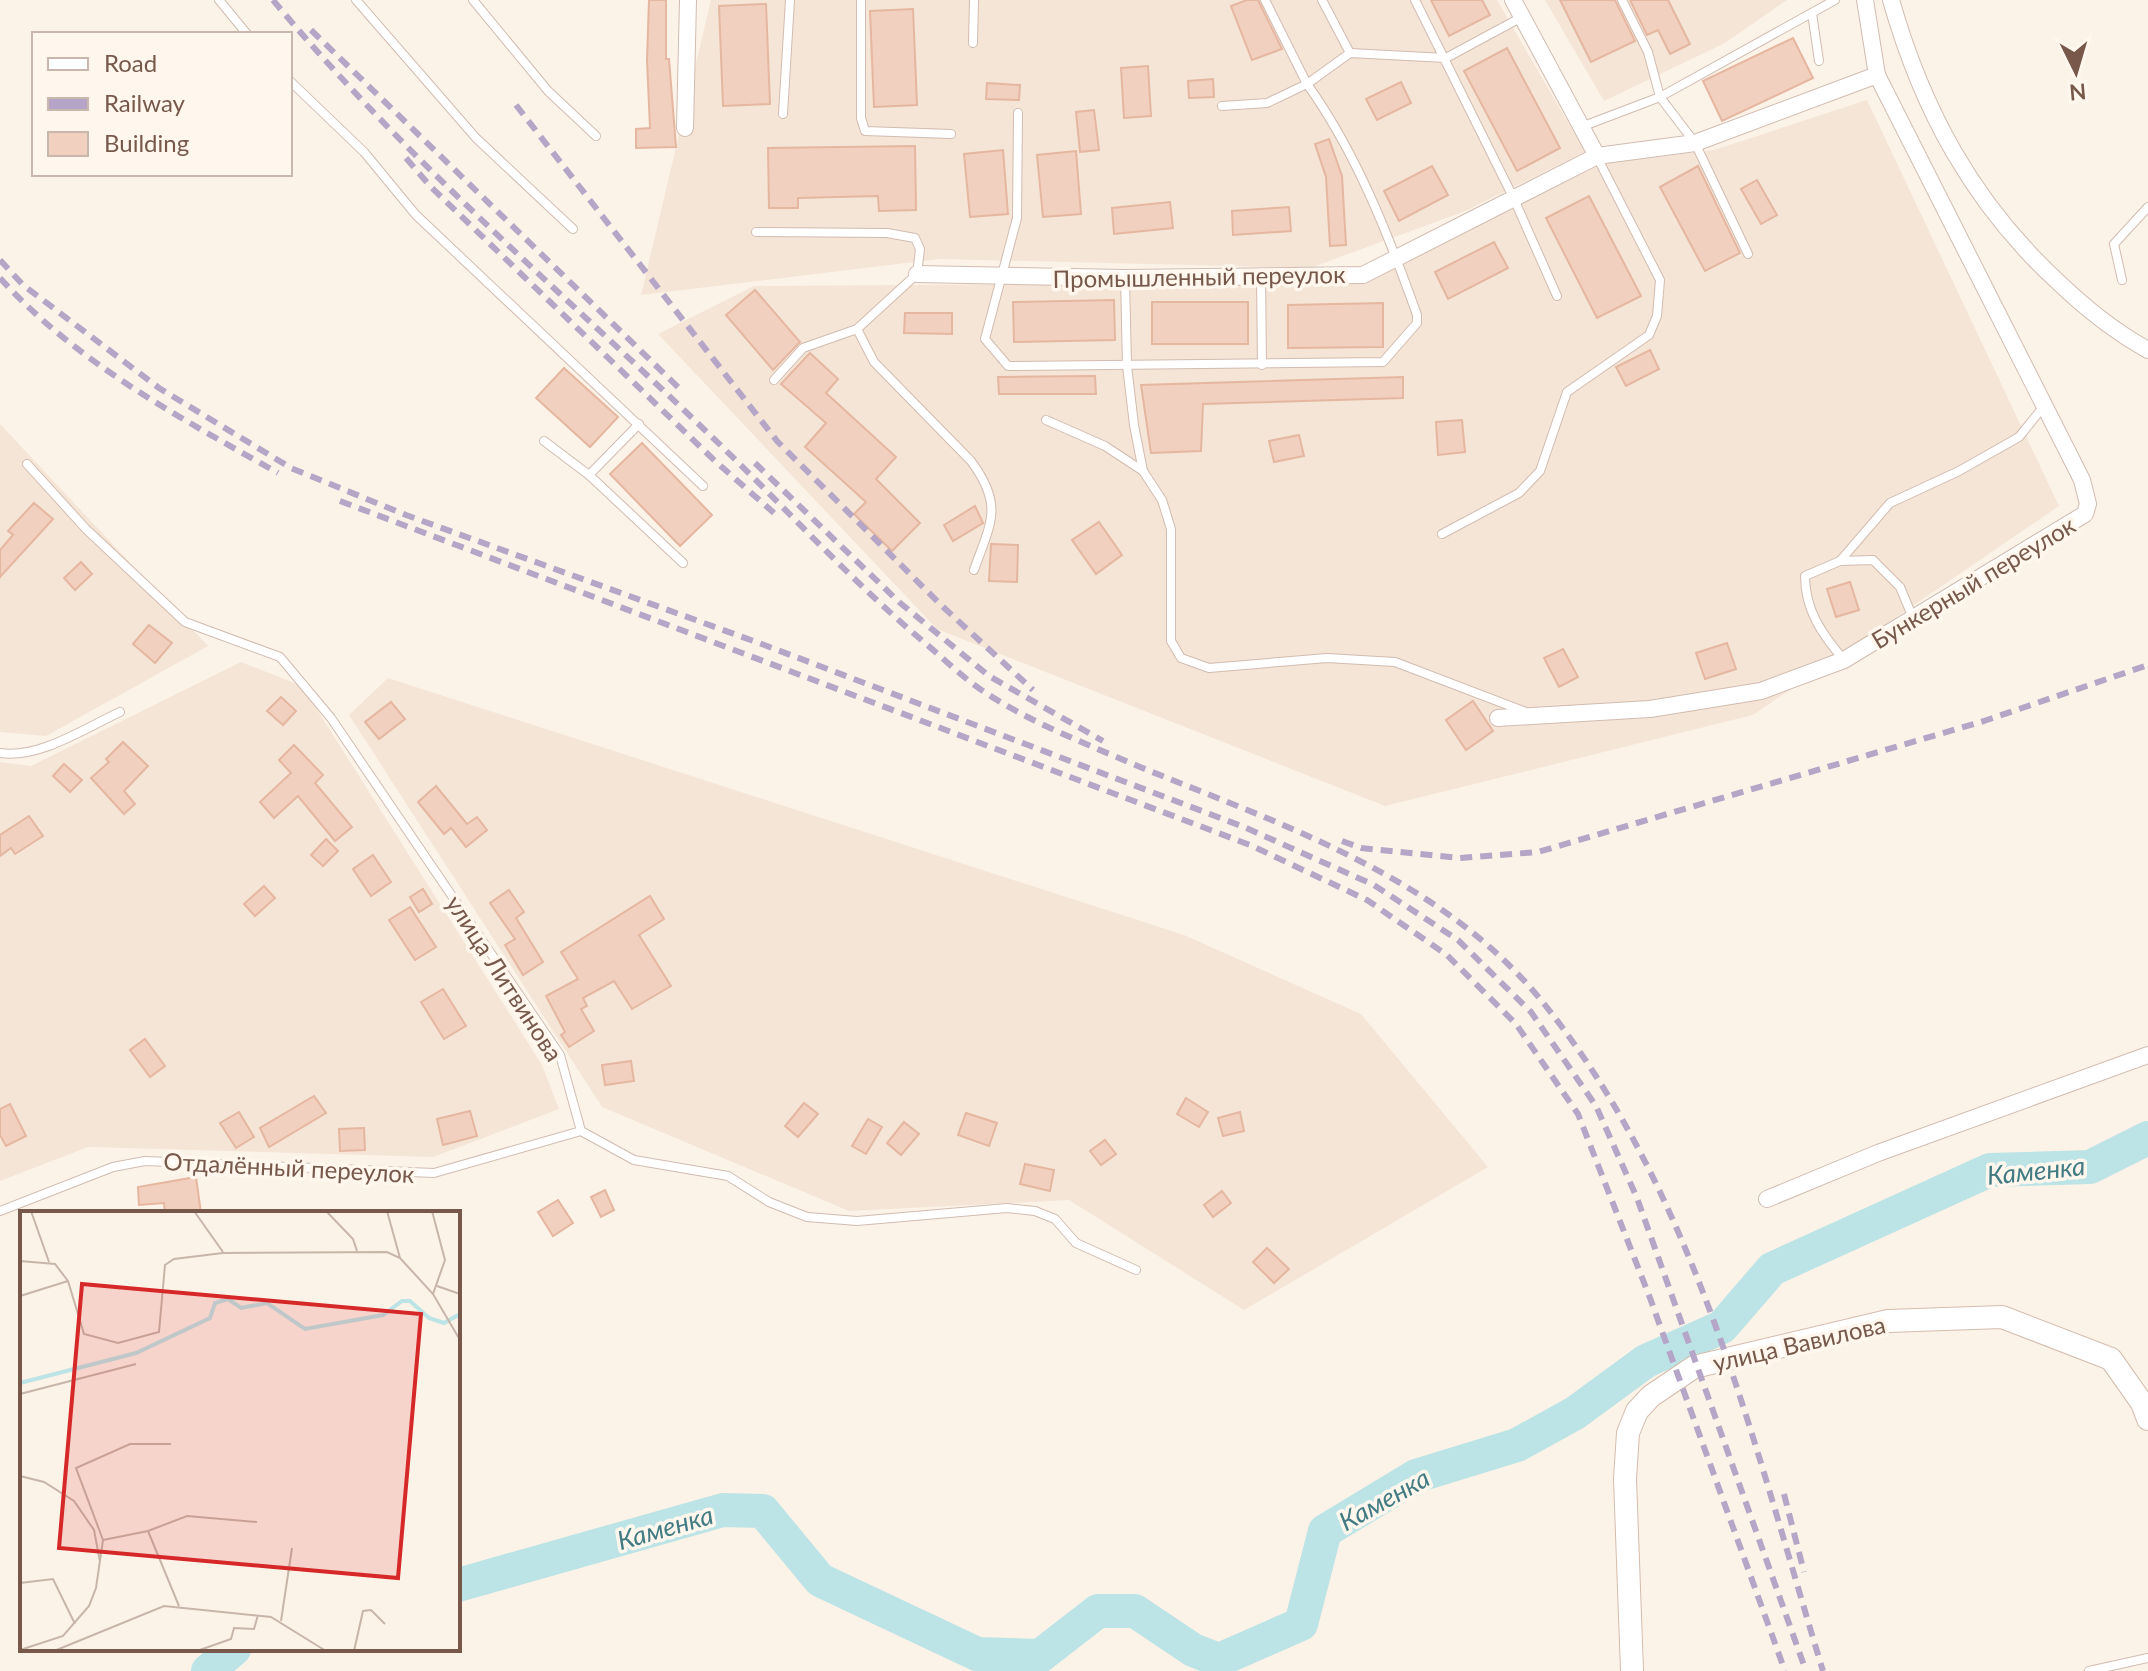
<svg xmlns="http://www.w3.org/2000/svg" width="2148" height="1671" font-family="Lato,sans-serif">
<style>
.residential{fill:#f4e5d6}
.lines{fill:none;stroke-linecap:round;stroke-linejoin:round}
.river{stroke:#bce3e6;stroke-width:34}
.building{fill:#f2d0bf;stroke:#e5b6a0;stroke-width:2}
.lane-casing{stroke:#d1bcb0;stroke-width:10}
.street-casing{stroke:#d1bcb0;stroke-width:18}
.secondary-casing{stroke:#d4bcad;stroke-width:24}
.lane{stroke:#fff;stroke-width:8}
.street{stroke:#fff;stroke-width:16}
.secondary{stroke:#fff;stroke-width:22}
.rail{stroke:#b5a5c7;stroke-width:6;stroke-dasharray:12 8;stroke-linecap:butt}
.labels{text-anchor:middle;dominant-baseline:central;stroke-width:7;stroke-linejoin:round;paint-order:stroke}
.street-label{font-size:24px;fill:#77584b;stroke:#fff7ee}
.water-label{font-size:26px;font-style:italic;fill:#427b83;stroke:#fff7ee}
.inset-river{fill:none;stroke:#bce3e6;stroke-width:4}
.inset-road{fill:none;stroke:#c7b5a9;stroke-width:2}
.view{fill:#d62828;fill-opacity:0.15;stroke:#d62828;stroke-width:4}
.inset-edge{fill:none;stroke:#77584b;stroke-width:4}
</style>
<rect width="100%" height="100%" fill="#fcf3e8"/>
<g class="residential">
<polygon points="711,0 1497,0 1585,152 1463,212 1310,268 939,259 641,295"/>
<polygon points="1545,0 1787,0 1725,43 1604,101"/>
<polygon points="1867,100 2059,506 1753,715 1385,806 937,629 658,334 754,286 1362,282 1601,164 1714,150"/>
<polygon points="0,424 208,646 46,736 0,732"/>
<polygon points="241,662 302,686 542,1065 559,1109 433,1157 88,1147 0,1181 0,762 31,766"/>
<polygon points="388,678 1184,935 1361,1014 1488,1167 1244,1310 1069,1200 849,1211 602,1107 349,715"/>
</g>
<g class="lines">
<g class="river">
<polyline points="458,1585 723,1510 763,1511 820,1580 977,1654 1040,1656 1098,1611 1135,1611 1193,1650 1219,1660 1301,1624 1325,1531 1416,1476 1517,1445 1575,1413 1646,1361 1722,1327 1772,1269 1990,1170 2090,1167 2148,1138"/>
<polyline points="208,1671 234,1649"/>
</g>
</g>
<g class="building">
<polygon points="649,0 666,0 666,59 669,59 676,147 636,148 636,129 650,128 647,60"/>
<polygon points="1247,0 1258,0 1282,49 1252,60 1231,6"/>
<polygon points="1431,0 1482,0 1490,15 1449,36"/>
<polygon points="1560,0 1615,0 1635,41 1591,62"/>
<polygon points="1630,0 1668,0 1690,44 1670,54 1658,30 1647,35"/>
<polygon points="766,4 770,104 723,106 719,6"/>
<polygon points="913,9 917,105 874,107 870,11"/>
<polygon points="1793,38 1813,78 1722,121 1703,81"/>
<polygon points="1507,48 1560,148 1517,171 1464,71"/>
<polygon points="1148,66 1151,116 1124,118 1121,68"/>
<polygon points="1213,79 1214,97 1189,98 1188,81"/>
<polygon points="1401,82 1411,103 1377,120 1366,99"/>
<polygon points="987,83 1020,85 1019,100 986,99"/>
<polygon points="1094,110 1099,150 1080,152 1076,112"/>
<polygon points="1329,139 1342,176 1346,245 1330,246 1326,177 1315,144"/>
<polygon points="915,146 916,210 879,211 878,196 798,198 798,208 769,208 768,148"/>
<polygon points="1003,150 1008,214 970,217 964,154"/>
<polygon points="1076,151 1081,214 1043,217 1037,155"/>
<polygon points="1432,166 1448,195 1399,221 1384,191"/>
<polygon points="1698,166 1740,253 1705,271 1660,187"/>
<polygon points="1757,180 1777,215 1761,224 1741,189"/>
<polygon points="1589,196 1641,296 1597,318 1546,218"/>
<polygon points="1170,202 1173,228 1114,234 1112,208"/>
<polygon points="1289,207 1291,231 1233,235 1232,211"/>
<polygon points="1494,242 1508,268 1448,299 1435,272"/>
<polygon points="755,290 800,342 773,370 726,315"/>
<polygon points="1114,300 1115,340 1014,342 1013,302"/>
<rect x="1152" y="302" width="96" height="42"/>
<polygon points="1383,303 1383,347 1288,348 1288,305"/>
<polygon points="905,313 952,313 952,334 904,333"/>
<polygon points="1650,350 1659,369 1626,386 1616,367"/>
<polygon points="810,353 838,379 826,393 896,457 876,479 920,523 892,551 854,514 866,502 805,447 826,423 781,384"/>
<polygon points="564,368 618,417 590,447 536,398"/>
<polygon points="1095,376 1096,394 999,394 998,377"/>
<polygon points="1403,377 1403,398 1203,404 1201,451 1151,453 1141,385"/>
<polygon points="1462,420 1465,452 1438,455 1436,422"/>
<polygon points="1299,435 1304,456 1274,462 1269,441"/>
<polygon points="642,443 712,515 680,546 610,474"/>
<polygon points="34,503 53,519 0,577 0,550 13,535 8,531"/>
<polygon points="975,506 983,523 953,541 944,525"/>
<polygon points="1099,522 1122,555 1096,574 1072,540"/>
<polygon points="991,544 1018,545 1017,582 989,581"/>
<polygon points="81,562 92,574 75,590 64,578"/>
<polygon points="1850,582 1859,610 1836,617 1827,589"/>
<polygon points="149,625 172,643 155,663 133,644"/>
<polygon points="1727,643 1736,669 1705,679 1696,653"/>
<polygon points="1563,649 1578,677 1559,687 1544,658"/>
<polygon points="281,697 296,711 283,725 267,711"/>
<polygon points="1473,701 1493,731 1466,750 1446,720"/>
<polygon points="391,702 405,719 379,739 365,722"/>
<polygon points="123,742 148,766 124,791 135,804 124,814 91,778 109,762 106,759"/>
<polygon points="294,745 323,775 315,783 352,827 335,841 298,796 274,818 260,802 291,773 279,760"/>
<polygon points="64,764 82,780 70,792 53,776"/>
<polygon points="436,786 467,824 477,817 487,830 466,847 451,828 444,834 418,802"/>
<polygon points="29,816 43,836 15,854 11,848 0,856 0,835"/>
<polygon points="326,839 338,851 323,866 311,855"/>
<polygon points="373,855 391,882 371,896 353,869"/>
<polygon points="264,886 275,898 255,916 244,904"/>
<polygon points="423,889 432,904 419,912 410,897"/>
<polygon points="509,890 524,912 516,918 543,962 523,975 505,945 515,939 490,903"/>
<polygon points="650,896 664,919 639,935 671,986 632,1009 614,981 583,998 587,1006 581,1009 594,1031 569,1047 561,1035 565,1032 546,996 578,979 561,952"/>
<polygon points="410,907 436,947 415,960 389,920"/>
<polygon points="443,989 466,1026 444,1039 421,1002"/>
<polygon points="145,1039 165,1066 150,1077 130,1050"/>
<polygon points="631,1061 634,1081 605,1085 602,1065"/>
<polygon points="314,1096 326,1113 269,1147 260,1128"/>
<polygon points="1186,1098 1208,1112 1199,1127 1177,1114"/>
<polygon points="804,1103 818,1114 798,1137 785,1126"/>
<polygon points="10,1104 26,1136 6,1146 0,1135 0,1109"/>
<polygon points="470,1111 477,1136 443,1145 437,1119"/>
<polygon points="239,1112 254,1137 236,1148 220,1123"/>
<polygon points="1240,1112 1244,1131 1223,1136 1218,1118"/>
<polygon points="966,1113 997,1123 989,1146 958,1135"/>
<polygon points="868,1119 882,1127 866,1154 852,1146"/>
<polygon points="904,1122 919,1134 901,1155 887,1143"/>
<polygon points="364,1128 365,1150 340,1151 339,1129"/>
<polygon points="1105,1140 1116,1154 1101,1165 1090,1151"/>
<polygon points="1025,1164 1054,1170 1050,1191 1020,1184"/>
<polygon points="196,1177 201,1213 165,1213 164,1203 139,1205 138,1187"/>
<polygon points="605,1190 614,1210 601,1217 591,1197"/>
<polygon points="1222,1191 1231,1203 1213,1217 1204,1205"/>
<polygon points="558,1200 573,1223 553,1236 538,1212"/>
<polygon points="1267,1248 1289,1269 1274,1283 1253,1262"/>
</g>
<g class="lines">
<g class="lane-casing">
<g id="lane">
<polyline points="219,0 247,34"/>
<polyline points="356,0 476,138 573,229"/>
<polyline points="473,0 548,91 596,136"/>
<polyline points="861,0 861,118 865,131 951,134"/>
<polyline points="1322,0 1350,53"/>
<polyline points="1415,0 1514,199 1557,296"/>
<polyline points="1622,0 1648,52 1660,97 1695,143 1748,254"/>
<polyline points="1812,13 1819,61"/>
<polyline points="973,43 974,0"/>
<polyline points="290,81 364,152 416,215 703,486"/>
<polyline points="1222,106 1267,103 1307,84 1265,0"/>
<path d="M1018,113l-1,105 -32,121 23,27 375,-4 34,-39v-8c-28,-79 -61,-163 -110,-231l43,-31 96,5 76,-41"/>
<polyline points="783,114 790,0"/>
<polyline points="1581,127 1660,97 1835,0"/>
<path d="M756,232l131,1 28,5 5,11 -3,25 -60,55 17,33 97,99c33,45 20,61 3,109"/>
<polyline points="1261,276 1262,365"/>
<polyline points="1125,278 1127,366 1134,425 1143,471 1162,500 1171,529 1171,641 1181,658 1209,668 1327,658 1395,662 1526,712"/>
<polyline points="2122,280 2114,244 2148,207"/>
<polyline points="774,380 803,348 857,329"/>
<polyline points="1046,420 1105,446 1143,471"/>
<polyline points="544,441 589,475 683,563"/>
<polyline points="27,464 86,529 185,622 280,657 331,718 560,1055 581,1131 634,1160 728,1176 769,1202 807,1217 857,1221 1007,1208 1035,1211 1055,1219 1076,1243 1136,1270"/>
<polyline points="589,475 639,424"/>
<polyline points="1442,534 1519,493 1540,471 1567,392 1649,335 1657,316 1660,280 1597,157"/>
<polyline points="1840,561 1890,503 1959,471 2019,437 2044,406"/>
<path d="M1843,659c-21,-25 -38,-49 -38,-83l35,-15 33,-1 27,27 13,31"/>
<path d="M0,753c39,6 85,-25 120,-41"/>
<polyline points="0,1211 113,1167 145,1161 434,1173 581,1131"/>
<polyline points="2089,1671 2148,1658"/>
</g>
</g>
<g class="street-casing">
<g id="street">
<polyline points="1513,0 1597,156"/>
<path d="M1891,0c31,109 81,202 165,280 27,26 59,52 92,70"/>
<polyline points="685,128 688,0"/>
<polyline points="917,274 1125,278 1363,275 1597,156 1695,143 1877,75"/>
<polyline points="1498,718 1650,709 1761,691 1844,660 2085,514 2088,504 2082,480 1877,75 1865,0"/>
<polyline points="1767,1199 1878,1153 2148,1055"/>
</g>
</g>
<g class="secondary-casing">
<polyline id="secondary" points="1632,1671 1625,1479 1628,1433 1637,1411 1651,1396 1694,1367 1888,1321 2002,1317 2111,1359 2142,1403 2148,1419"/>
</g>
<use href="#lane" class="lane"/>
<use href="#street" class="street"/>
<use href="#secondary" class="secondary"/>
<g class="rail">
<path d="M273,0c131,158 290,293 438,436 72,69 138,143 214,207 18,15 36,33 55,46 48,33 107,55 160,78 145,59 304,111 405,238 152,190 208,438 278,666"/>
<polyline points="311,30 681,390"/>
<polyline points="516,105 777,441 941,605 1033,690"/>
<polyline points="406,158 430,186 715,461 774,513"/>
<polyline points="0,260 23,285 159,388 291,468 406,515 759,643 1244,827 1374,885 1458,940 1531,1012 1596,1106 1637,1198 1806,1671"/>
<path d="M0,278c78,86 179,139 278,195"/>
<polyline points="755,463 899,602 989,676 1103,741"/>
<polyline points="340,501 1250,845 1367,900 1447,955 1516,1024 1578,1114 1650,1298 1785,1671"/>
<polyline points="1342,841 1361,848 1460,858 1538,852 1984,721 2148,665"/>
<polyline points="1784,1494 1804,1572"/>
</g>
</g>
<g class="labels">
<g class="street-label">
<text transform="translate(1199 276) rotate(-1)">Промышленный переулок</text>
<text transform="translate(1973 582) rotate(-31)">Бункерный переулок</text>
<text transform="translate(505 978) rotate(57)">улица Литвинова</text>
<text transform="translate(289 1167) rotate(3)">Отдалённый переулок</text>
<text transform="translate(1799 1343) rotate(-13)">улица Вавилова</text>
</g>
<g class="water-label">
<text transform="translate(2036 1170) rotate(-6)">Каменка</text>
<text transform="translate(1384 1499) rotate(-29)">Каменка</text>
<text transform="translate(665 1527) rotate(-16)">Каменка</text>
</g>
</g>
<g transform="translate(20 1211)">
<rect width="440" height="440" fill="#fcf3e8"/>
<path class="inset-river" d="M0,172l116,-30 74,-35 5,-15 13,-4 13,9 26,-5 38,26 78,-14 19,-14h8l19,17 15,5 16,-9"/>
<path class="inset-road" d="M11,0l18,51M174,0l29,41M306,0l27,28 4,12M367,0l13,47M412,0l13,49 -12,34M0,50l35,3 13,17 16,53 34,9 41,-11 6,-67 9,-6 49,-6 164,-1 13,6 33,36 27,46M417,75l23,8M0,85l48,-15M0,183l116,-30M0,265l24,6 30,19 20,29 6,32M128,320l31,75M83,329l45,-9 39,-15 70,6M0,372l33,-4 22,45M261,410l11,-73M0,439l43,-14 26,-30 7,-18 7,-48 -27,-72 54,-24h41M34,440l110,-45 107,11 55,34M177,440l34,-12 3,-11 20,1 4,-14M334,440l9,-40 8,-1 14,14"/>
<path class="view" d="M62,73l339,30 -23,264 -339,-30z"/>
<rect width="440" height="440" class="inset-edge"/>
</g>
<rect x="32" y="32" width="260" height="144" fill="#fff7ee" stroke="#c9b7ad" stroke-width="2"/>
<rect x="48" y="58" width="40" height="12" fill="#ffffff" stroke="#c9b7ad" stroke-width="2"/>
<text x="104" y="72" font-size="24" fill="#77584b">Road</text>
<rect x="48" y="98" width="40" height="12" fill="#b5a5c7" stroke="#c9b7ad" stroke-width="2"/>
<text x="104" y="112" font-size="24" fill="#77584b">Railway</text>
<rect x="48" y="132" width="40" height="24" fill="#f2d0bf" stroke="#c9b7ad" stroke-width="2"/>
<text x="104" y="152" font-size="24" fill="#77584b">Building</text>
<g transform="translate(2076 72) rotate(175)" stroke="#fff7ee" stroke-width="6" paint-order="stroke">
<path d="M0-6L14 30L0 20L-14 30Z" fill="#77584b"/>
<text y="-12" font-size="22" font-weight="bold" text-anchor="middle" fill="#77584b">N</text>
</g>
</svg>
